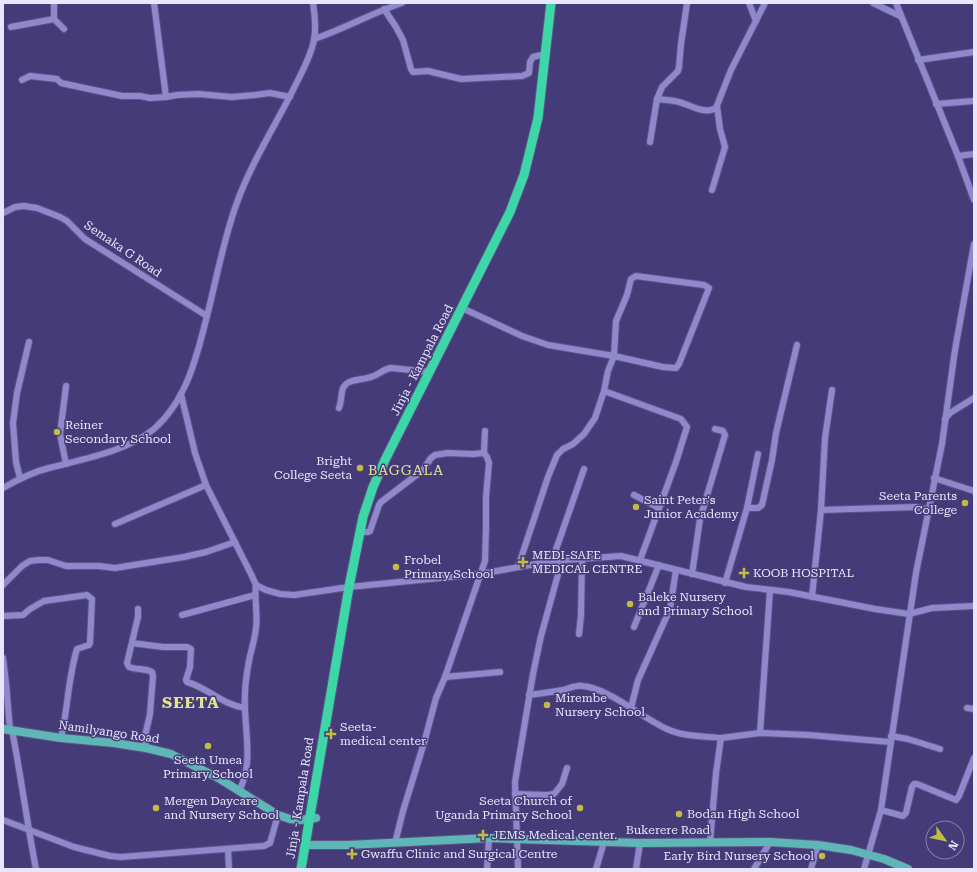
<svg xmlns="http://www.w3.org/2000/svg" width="977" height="872" font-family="'Roboto Serif',serif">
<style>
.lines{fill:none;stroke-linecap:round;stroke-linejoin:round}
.minor-casing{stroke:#5d5385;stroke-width:8}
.major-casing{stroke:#5d5385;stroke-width:10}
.highway-casing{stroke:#5d5385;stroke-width:11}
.minor{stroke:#8f88cc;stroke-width:6}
.major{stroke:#5eb7b6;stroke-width:8}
.highway{stroke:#3dd6a8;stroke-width:9}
.poi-dot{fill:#c0be40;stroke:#453b78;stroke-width:1.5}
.labels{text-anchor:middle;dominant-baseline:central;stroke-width:3;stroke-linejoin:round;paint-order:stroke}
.street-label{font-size:12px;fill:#e7e6fc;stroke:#453b78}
.poi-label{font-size:12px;fill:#e7e6fc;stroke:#453b78;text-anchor:start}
.quarter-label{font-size:14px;letter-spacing:1px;fill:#e2e293;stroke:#453b78}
.district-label{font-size:16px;font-weight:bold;letter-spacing:1px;fill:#e2e293;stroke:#453b78}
</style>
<rect width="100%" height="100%" fill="#453b78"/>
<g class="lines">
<g class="minor-casing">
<g id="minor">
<polyline points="54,3 54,19 64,29"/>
<polyline points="154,3 166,97"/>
<polyline points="749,3 756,21"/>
<polyline points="873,3 900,16"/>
<polyline points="896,3 958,156 974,200"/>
<polyline points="384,9 396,27 403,40 411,69 413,72 428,71 461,79 522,76 529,73 530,62 533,57 545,54"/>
<polyline points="11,27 54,19"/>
<path d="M314,39c30,-10 58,-26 88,-36"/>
<polyline points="918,60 974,52"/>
<polyline points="22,80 30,76 57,79 61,83 122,96 140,96 150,98 166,97 177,95 198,94 232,97 255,95 270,93 290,97"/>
<path d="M657,99c7,1 15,1 22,3 11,3 26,13 37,6l15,-38 34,-67"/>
<polyline points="936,104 974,101"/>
<polyline points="650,142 657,99 662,87 678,71 679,67 681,44 687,3"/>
<polyline points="958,156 974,154"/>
<polyline points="712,190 725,147 720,129 717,106"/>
<polyline points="3,213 15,207 24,206 37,208 60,217 67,221 85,239 207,316"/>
<polyline points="462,308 522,336 548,345 614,356 663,367 676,368 679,364 709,288 704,285 636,276 631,279 627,295 616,321 614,356 608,371 604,391 595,418 584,434 573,444 563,449 557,455 548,477 518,567"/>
<polyline points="604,391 681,419 687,427 676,462 640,560"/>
<polyline points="181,394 195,453 206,485 251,574 256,585 266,590 280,594 294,595 349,587 480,574 552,561 621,556 746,587 789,592 875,609 909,614 932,608 974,606"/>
<path d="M339,408c2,-5 2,-10 3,-16 2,-14 18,-11 29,-15 8,-2 12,-8 20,-9l39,4"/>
<polyline points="945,419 950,413 974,398"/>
<polyline points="66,464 60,434 66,386"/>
<polyline points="20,478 16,462 13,423 17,393 29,342"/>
<polyline points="934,478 974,491"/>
<path d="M3,488c14,-8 29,-16 46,-20 34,-9 77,-16 105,-39 35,-31 44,-78 55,-121 8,-33 15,-68 26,-100 15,-44 41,-83 61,-124 7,-14 15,-28 18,-44 2,-12 1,-25 -1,-37"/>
<polyline points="634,495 659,508"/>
<polyline points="747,508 758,508 762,505 772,460 776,433 797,345"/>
<polyline points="821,510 916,507 929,510"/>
<polyline points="115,524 206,485"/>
<polyline points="361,532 368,532 370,531 379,505 381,502 423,470 431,458 435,455 447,453 473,454 484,453"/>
<polyline points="552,561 584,469"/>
<polyline points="692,574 700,519 725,435 723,431 715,429"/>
<polyline points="725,583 747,508 758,454"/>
<polyline points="3,585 22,566 30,561 39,560 48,560 66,566 99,566 115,568 184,557 206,552 235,542"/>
<polyline points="812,597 821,510 825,438 832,390"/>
<path d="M138,609v8l-11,46 2,4c7,3 16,1 23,5l1,4 -3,38 -5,22 1,12"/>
<polyline points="182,615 255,595"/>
<path d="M3,616l20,-1 7,-6 14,-8 43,-6 5,4 -2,44 -1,2 -12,4c-9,29 -9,59 -16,89"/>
<polyline points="634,627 659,565"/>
<polyline points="579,634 581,615 582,559"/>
<path d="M132,643l31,4h24l4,2 -1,18 -4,13 1,2c21,6 36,23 58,26"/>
<polyline points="3,658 6,683 10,730"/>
<polyline points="445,677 500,672"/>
<path d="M529,695c12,-2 23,-3 34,-5 7,-2 13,-5 20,-4 27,3 59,32 84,43 17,8 36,7 54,9"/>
<polyline points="631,708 638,680 670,609 676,570"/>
<polyline points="967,708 974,709"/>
<path d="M12,730c9,46 15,93 24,139"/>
<polyline points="760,733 770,590"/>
<polyline points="891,736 908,739 940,749"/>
<path d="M239,791c16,-30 4,-65 6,-97 0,-11 2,-22 4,-33 2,-11 6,-22 7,-33 2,-14 -2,-29 0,-43"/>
<polyline points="515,794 547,795 554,794 562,784 567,768"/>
<polyline points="881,810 903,816 906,813 912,787 914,784 917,784 956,800 959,796 974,758"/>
<polyline points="3,820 74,847 110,856 121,857 264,846 270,843 278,815"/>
<polyline points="710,842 716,773 721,738 760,733 809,735 890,742"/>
<polyline points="395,843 403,811 424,743 436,698 445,677 485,561 486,528 486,497 489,463 487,457 484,453 485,431"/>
<polyline points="228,849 229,869"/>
<polyline points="487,869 489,838"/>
<polyline points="518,869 515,782 533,674 541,636 562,560"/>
<polyline points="596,869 604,842"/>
<polyline points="636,869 640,843"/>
<polyline points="754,869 770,842"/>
<polyline points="811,869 818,845"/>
<polyline points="864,869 881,810 916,573 942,444 955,350 974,244"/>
</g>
</g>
<g class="major-casing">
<g id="major">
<polyline points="3,729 61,738 114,743 146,748 171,754 220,779 278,815 290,819 300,820 316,818"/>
<polyline points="305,845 348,845 489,838 640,843 770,842 818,845 851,850 884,859 908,869"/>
</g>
</g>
<g class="highway-casing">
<polyline id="highway" points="301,869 349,587 363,517 373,487 385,460 510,212 524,175 538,118 551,3"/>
</g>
<use href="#minor" class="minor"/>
<use href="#major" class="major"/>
<use href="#highway" class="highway"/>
</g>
<g class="poi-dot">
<circle cx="57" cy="432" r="4"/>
<circle cx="360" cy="468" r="4"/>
<circle cx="965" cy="503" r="4"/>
<circle cx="636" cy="507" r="4"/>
<path d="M521 556h4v4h4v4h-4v4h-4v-4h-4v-4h4z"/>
<circle cx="396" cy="567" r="4"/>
<path d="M742 567h4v4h4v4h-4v4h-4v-4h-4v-4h4z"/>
<circle cx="630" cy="604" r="4"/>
<circle cx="547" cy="705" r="4"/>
<path d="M329 728h4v4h4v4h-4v4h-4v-4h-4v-4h4z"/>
<circle cx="208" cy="746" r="4"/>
<circle cx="156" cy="808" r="4"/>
<circle cx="580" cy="808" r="4"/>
<circle cx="679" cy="814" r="4"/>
<path d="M481 829h4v4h4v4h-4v4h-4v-4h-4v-4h4z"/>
<path d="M350 848h4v4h4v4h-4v4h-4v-4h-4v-4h4z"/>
<circle cx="822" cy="856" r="4"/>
</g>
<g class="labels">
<g class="street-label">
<text transform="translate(123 249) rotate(34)">Semaka G Road</text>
<text transform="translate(422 360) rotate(-63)">Jinja - Kampala Road</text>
<text transform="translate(109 732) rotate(8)">Namilyango Road</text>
<text transform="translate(300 798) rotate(-81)">Jinja - Kampala Road</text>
<text x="668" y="830">Bukerere Road</text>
</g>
<g class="poi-label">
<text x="65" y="425">Reiner<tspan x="65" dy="14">Secondary School</tspan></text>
<text x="352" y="461" text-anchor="end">Bright<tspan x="352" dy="14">College Seeta</tspan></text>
<text x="957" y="496" text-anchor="end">Seeta Parents<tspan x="957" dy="14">College</tspan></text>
<text x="644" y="500">Saint Peter's<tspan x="644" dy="14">Junior Academy</tspan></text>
<text x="532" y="555">MEDI-SAFE<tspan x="532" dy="14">MEDICAL CENTRE</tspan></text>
<text x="404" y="560">Frobel<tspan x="404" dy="14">Primary School</tspan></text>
<text x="753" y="573">KOOB HOSPITAL</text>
<text x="638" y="597">Baleke Nursery<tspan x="638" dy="14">and Primary School</tspan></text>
<text x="555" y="698">Mirembe<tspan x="555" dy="14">Nursery School</tspan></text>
<text x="340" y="727">Seeta-<tspan x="340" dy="14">medical center</tspan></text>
<text x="208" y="760" text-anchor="middle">Seeta Umea<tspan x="208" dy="14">Primary School</tspan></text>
<text x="164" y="801">Mergen Daycare<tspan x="164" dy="14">and Nursery School</tspan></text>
<text x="572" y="801" text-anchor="end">Seeta Church of<tspan x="572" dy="14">Uganda Primary School</tspan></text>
<text x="687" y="814">Bodan High School</text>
<text x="492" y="835">JEMS Medical center.</text>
<text x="361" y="854">Gwaffu Clinic and Surgical Centre</text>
<text x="814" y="856" text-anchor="end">Early Bird Nursery School</text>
</g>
<g class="quarter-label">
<text x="406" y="470">BAGGALA</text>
</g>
<g class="district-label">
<text x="191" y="702">SEETA</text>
</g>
</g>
<rect width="977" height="872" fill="none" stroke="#e7e6fc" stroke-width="8"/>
<g transform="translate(945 840) rotate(123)"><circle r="19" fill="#453b78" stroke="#867fad"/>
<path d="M0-3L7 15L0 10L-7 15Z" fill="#c0be40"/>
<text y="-6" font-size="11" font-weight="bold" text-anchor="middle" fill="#e7e6fc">N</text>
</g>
</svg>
